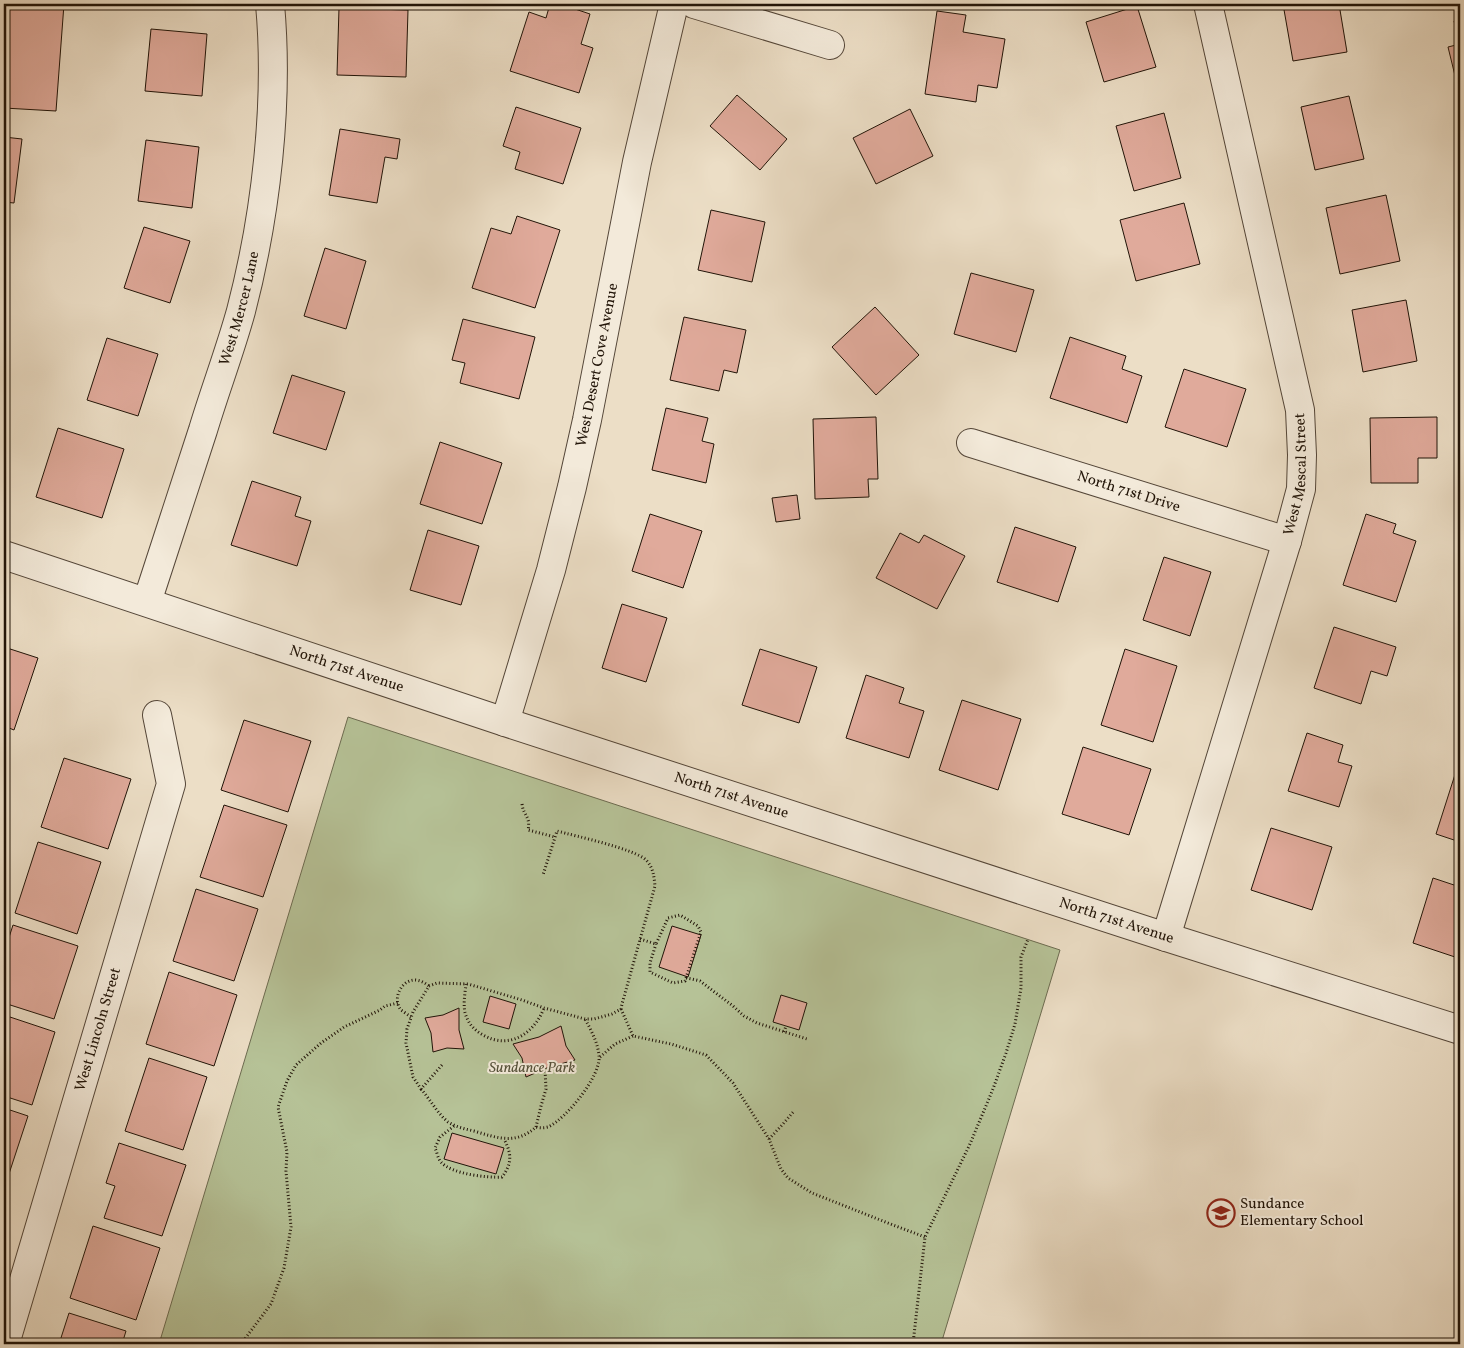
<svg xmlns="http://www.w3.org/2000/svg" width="1464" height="1348" font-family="Vollkorn,serif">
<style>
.green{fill:#b6c297;stroke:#6c6b50}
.building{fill:#e0aa9b;stroke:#211408}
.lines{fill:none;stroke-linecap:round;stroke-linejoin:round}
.minor-casing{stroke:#544638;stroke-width:30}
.path{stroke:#211408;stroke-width:3;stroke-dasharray:1 2.5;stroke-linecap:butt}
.minor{stroke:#f3eada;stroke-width:28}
.labels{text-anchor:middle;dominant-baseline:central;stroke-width:4;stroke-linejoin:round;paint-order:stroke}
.street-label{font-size:15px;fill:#211408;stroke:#f3eada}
.park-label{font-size:15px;font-style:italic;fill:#55513a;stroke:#f3eada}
.poi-label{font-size:15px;fill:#211408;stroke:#f3eada;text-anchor:start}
</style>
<rect width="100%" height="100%" fill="#ecdec6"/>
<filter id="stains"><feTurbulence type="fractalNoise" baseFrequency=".004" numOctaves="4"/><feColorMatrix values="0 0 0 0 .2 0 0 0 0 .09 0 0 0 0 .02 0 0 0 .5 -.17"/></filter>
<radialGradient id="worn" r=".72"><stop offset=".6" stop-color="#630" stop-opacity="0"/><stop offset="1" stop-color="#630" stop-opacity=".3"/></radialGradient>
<polygon class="green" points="348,717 1060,950 941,1344 159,1344"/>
<g class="building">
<polygon points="4,4 64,4 56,111 4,108"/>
<polygon points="550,4 560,4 590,14 581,44 593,48 579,93 510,71 529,12 546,18"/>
<polygon points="1283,4 1339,4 1347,52 1293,61"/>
<polygon points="1137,6 1156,67 1104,82 1086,22"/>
<polygon points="339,8 408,10 406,77 337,75"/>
<polygon points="937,11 966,15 963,32 1005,39 997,88 978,85 976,102 925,94"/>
<polygon points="1460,19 1460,87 1458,88 1448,47 1460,44 1454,21"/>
<polygon points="151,29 207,34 202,96 145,91"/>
<polygon points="737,95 787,139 760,170 710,126"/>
<polygon points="1349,96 1364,159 1315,170 1301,107"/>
<polygon points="516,107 581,128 563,184 515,169 520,152 503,146"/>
<polygon points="910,109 933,156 876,184 853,138"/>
<polygon points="1164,113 1181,178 1134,191 1116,126"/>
<polygon points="340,129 400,139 397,159 385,157 377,203 329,195"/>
<polygon points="4,137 22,139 14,203 4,202"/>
<polygon points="146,140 199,147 192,208 138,201"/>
<polygon points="1386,195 1400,261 1340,274 1326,208"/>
<polygon points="1184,203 1200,264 1136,281 1120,220"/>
<polygon points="711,210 765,222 752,282 698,270"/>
<polygon points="517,216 560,230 535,308 472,288 491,228 511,234"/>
<polygon points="144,227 190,241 170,303 124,288"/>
<polygon points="325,248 366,261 346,329 304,316"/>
<polygon points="971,273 1034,290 1016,352 954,334"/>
<polygon points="1406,300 1417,361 1363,372 1352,310"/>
<polygon points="875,307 919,355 876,395 832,347"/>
<polygon points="684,317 746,330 737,373 724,370 719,391 670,380"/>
<polygon points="463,319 535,337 519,399 460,383 465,363 452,360"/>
<polygon points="1070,337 1126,356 1122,369 1142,376 1127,423 1050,398"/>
<polygon points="107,338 158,354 138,416 87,400"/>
<polygon points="1184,369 1246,389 1227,447 1165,427"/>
<polygon points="292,375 345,392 326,450 273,433"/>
<polygon points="666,408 708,418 702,441 714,444 706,483 652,470"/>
<polygon points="876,417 878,479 868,479 869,497 815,499 813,419"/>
<polygon points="1437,417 1437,458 1418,458 1418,483 1371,483 1370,418"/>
<polygon points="58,428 124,449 102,518 36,497"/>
<polygon points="440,442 502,463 482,524 420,504"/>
<polygon points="252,481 301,497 295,516 311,521 297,566 231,545"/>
<polygon points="797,495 800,519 776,522 772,498"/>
<polygon points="650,514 702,531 683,588 632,571"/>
<polygon points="1366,514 1396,524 1393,533 1416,541 1396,602 1343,585"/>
<polygon points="1015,527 1076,547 1058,602 997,582"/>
<polygon points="428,530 479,546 461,605 410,590"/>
<polygon points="900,533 919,543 924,535 965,556 937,609 876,578"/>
<polygon points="1164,557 1211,572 1190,636 1143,620"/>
<polygon points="622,604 667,618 646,682 602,668"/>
<polygon points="1334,627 1396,647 1387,676 1371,671 1361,704 1314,688"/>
<polygon points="4,647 38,658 14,730 4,726"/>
<polygon points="760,649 817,667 799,723 742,705"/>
<polygon points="1125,649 1177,666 1153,742 1101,725"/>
<polygon points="866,675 904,688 899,703 924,711 909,758 846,738"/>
<polygon points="962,700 1021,719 998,790 939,770"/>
<polygon points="244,720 311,741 288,812 221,790"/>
<polygon points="1307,733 1343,745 1338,762 1352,766 1339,807 1288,791"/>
<polygon points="1083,747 1151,769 1129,835 1062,814"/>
<polygon points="64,758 131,779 108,849 41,827"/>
<polygon points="1459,762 1460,762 1460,842 1436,834"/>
<polygon points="224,805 287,825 263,897 200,877"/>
<polygon points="1271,828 1332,847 1312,910 1251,890"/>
<polygon points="38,842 101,862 77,934 15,913"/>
<polygon points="1433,878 1460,887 1460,952 1458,958 1413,943"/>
<polygon points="196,889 258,909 234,981 173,961"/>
<polygon points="13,925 78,946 54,1019 4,1003 4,953"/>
<polygon points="672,926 701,935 688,977 659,967"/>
<polygon points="169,972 237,995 214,1066 146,1044"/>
<polygon points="781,995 807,1003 799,1030 773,1022"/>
<polygon points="490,996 516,1004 509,1029 483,1022"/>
<polygon points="459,1008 459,1030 464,1049 447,1048 433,1052 431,1033 425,1018 443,1015"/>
<polygon points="4,1015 55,1032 32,1105 4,1096"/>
<polygon points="561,1026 566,1046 575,1060 549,1067 526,1077 522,1058 513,1044 539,1037"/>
<polygon points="149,1058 207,1077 183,1150 125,1131"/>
<polygon points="4,1108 28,1116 4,1189"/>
<polygon points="452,1133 504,1148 496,1174 444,1159"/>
<polygon points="119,1143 186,1165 162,1236 104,1218 115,1186 106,1183"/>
<polygon points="93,1226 160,1248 136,1320 70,1298"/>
<polygon points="69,1313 126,1331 122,1344 59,1344"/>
</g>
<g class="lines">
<g class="minor-casing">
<g id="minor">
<polyline points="694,4 830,45"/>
<path id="s1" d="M971,443l316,98"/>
<path id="s2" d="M4,555l501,167 661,215 294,93"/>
<path id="s3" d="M147,602c19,-57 37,-115 56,-172 12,-40 27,-79 38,-119 25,-96 38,-208 29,-307"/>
<path id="s4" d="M505,722l46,-152 21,-83 15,-67 50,-258 37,-158"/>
<path id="s5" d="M1166,937l121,-396 14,-52 1,-34 -2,-45 -92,-406"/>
<path id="s6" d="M5,1344l166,-560 -14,-69"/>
</g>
</g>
<g class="path">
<path d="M522,804c1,11 9,13 6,26l27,7"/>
<polyline points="640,939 656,944 668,918 680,915 698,926 701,932 685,981 673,983 650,972 650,963 656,944"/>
<polyline points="686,978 692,979 700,981 733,1006 744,1016 757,1023 807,1039"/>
<path d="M466,984c-1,10 -4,25 1,34 3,8 9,13 16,17 26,15 51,-1 61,-27"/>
<polyline points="621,1009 633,1036 671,1044 706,1055 733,1083 769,1139 781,1169 788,1178 812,1193 893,1225 925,1237"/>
<path d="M411,1017c-3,-2 -7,-5 -10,-7 -9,-11 0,-30 14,-30 5,0 10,3 14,6"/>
<polyline points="784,1032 786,1026"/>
<polyline points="600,1057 615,1044 633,1036"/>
<path d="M442,1065l-21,24 -8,-12 -7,-34 1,-14 6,-17 16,-26 8,-3 31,1 54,16 22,8 41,11h9l18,-5 9,-5 1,-5 33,-118c-1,-10 -2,-19 -9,-26 -11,-11 -71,-24 -89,-29l-14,44"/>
<path d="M421,1089c9,10 16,24 27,33 8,5 17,7 26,9 23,7 42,14 62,-4 4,1 8,1 12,0 18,-8 53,-51 51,-71 -1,-13 -8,-26 -14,-37"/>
<path d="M454,1126l-14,11 -5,11c2,4 3,11 6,14 10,12 46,16 61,15 10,-13 10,-23 2,-38"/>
<polyline points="536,1127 541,1106 546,1089 545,1069"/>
<polyline points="769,1139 783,1124 794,1111"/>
<polyline points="241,1344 271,1304 284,1268 291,1227 286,1171 287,1152 278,1107 287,1081 296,1065 321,1043 344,1027 380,1010 385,1006 398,1003"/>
<polyline points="913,1344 925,1237 970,1144 993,1089 1006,1053 1015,1024 1021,988 1021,957 1028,939"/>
</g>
<use href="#minor" class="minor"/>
</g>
<defs>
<g id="school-ring" transform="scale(1.4375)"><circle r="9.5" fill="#f3eada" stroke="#8f2418" stroke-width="1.5"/><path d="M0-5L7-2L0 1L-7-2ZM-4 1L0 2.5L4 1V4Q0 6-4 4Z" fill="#8f2418"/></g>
</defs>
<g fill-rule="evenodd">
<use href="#school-ring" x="1221" y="1213"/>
</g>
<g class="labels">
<g class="street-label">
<text stroke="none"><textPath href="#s3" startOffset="308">West Mercer Lane</textPath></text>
<text stroke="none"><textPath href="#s4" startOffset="369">West Desert Cove Avenue</textPath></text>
<text stroke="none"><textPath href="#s5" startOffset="482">West Mescal Street</textPath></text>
<text stroke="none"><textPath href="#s1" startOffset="165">North 71st Drive</textPath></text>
<text stroke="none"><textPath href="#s2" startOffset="361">North 71st Avenue</textPath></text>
<text stroke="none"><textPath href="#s2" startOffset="766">North 71st Avenue</textPath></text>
<text stroke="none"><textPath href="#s2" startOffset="1171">North 71st Avenue</textPath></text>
<text stroke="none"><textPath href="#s6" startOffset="328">West Lincoln Street</textPath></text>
</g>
<g class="park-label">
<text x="532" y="1068">Sundance Park</text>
</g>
<g class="poi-label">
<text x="1240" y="1204">Sundance<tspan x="1240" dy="17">Elementary School</tspan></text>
</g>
</g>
<rect width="1464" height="1348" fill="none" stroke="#ecdec6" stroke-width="20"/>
<rect x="5" y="5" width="1454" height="1338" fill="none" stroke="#211408" stroke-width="2.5"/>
<rect x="10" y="10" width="1444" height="1328" fill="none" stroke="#211408"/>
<rect width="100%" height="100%" filter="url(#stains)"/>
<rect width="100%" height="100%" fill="url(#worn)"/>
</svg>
